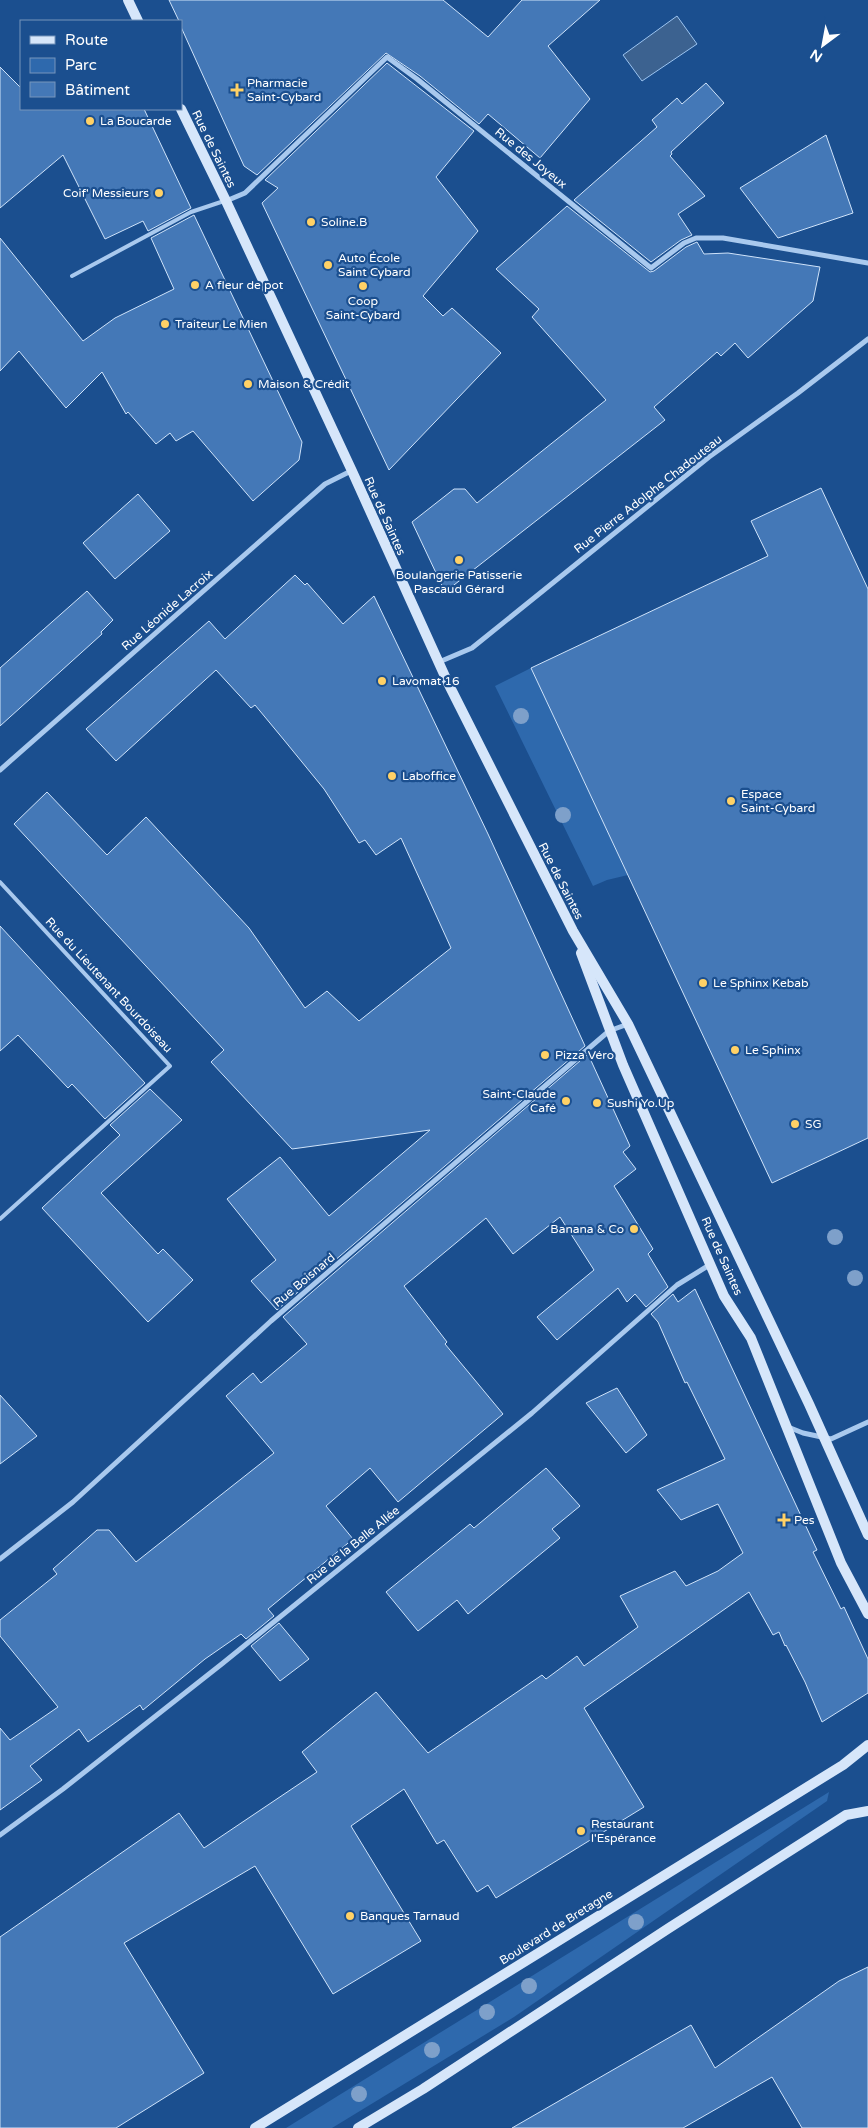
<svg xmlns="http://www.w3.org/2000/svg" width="868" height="2128" font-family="'Varela Round',sans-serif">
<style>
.green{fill:#2e69ad}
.water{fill:#3c6290;stroke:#9cc4f0}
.building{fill:#4478b7;stroke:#cfe3fa}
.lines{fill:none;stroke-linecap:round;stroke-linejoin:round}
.service{stroke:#a9c9ee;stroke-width:4}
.minor{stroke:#a9c9ee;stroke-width:5}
.secondary{stroke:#d6e6fa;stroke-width:10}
.tree{fill:#7ea0ca}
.poi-dot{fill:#ffd166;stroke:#1b4f8f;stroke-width:2}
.labels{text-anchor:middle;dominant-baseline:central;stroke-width:4.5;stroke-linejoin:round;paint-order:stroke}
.poi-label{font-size:12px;fill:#fff;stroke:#1b4f8f;text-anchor:start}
.street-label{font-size:12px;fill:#fff;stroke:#1b4f8f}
</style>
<rect width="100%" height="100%" fill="#1b4f8f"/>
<g class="green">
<polygon points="531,668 628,875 607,880 593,886 495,686"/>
<polygon points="829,1792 827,1801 514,2017 332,2128 286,2128"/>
</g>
<polygon class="water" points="677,16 697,44 642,81 623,55"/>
<g class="building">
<polygon points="169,0 443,0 488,37 522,0 600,0 548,46 590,99 540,158 488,114 479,124 420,76 386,53 257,175 244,166 181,27 181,21 179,21"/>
<polygon points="387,63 474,131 436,177 478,231 423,296 443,316 452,308 501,353 389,470 262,203 278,188 265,180"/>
<polygon points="0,67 21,88 21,109 144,109 191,208 148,231 143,221 105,239 63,155 0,208"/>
<polygon points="706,83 724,103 671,152 672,154 670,156 705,196 678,214 692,235 681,240 651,262 574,200 657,127 652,120 677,98 682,104"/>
<polygon points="826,135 853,213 778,238 740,188"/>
<polygon points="567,206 650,272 654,271 686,247 697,242 704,254 728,253 820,267 813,301 748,358 735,343 721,356 717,352 654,407 665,420 445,592 412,522 454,489 465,489 477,503 606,400 532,317 539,309 496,269"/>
<polygon points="194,215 302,442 299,460 253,501 193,431 176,441 170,433 156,444 128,412 126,414 102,372 66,408 19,351 0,371 0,238 83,341 115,318 174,289 151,238"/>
<polygon points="821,488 868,589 868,1138 772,1183 531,668 768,556 751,521"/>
<polygon points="138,494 170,531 115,579 83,543"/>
<polygon points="295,575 305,585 307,583 343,624 374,596 488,834 585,1046 277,1310 251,1281 276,1260 227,1199 280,1157 329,1216 430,1130 292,1149 211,1062 224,1050 14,824 47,792 107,855 146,817 249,928 305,1008 327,991 359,1021 451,948 401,838 376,855 365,840 359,843 324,789 284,740 255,705 251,708 216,670 116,761 86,729 209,621 225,639"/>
<polygon points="87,591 113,620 101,632 102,634 0,726 0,668"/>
<polygon points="0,926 145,1083 105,1119 72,1084 68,1088 18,1035 0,1051"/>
<polygon points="588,1054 630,1146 623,1152 636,1169 614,1186 653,1249 648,1254 668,1287 646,1307 635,1294 627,1302 618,1288 557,1340 537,1317 594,1270 560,1217 513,1254 486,1218 404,1286 447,1342 445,1344 503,1414 398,1502 370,1468 326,1506 353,1539 268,1609 274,1616 246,1639 241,1634 205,1659 143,1710 140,1705 88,1742 79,1729 30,1766 42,1780 0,1810 0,1728 10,1740 58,1707 0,1636 0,1620 57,1574 53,1569 97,1530 109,1530 136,1562 274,1453 226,1396 253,1373 261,1383 307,1344 283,1317"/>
<polygon points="150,1089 182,1120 101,1193 158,1254 163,1249 193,1280 148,1322 42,1208 120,1135 110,1125"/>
<polygon points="695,1289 817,1550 813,1552 841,1609 844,1607 868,1659 868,1693 822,1722 805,1682 786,1645 785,1646 779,1632 773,1635 749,1592 584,1708 644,1807 496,1898 488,1885 477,1892 444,1840 437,1844 404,1789 351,1826 421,1941 333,1994 255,1866 124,1943 204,2073 116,2128 0,2128 0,1937 179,1813 204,1848 317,1772 302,1752 376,1692 428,1753 542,1675 546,1679 577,1656 584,1666 638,1627 620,1596 675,1571 686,1586 718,1571 743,1553 718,1504 681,1520 657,1490 725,1459 687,1382 685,1383 658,1322 651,1314 673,1294 678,1302"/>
<polygon points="617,1388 647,1435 626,1453 586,1403"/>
<polygon points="0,1395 37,1436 0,1464"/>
<polygon points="546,1468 580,1506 552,1529 560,1538 468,1614 457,1600 418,1631 386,1592 470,1524 474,1528"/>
<polygon points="279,1623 309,1659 280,1681 251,1646"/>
<polygon points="868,1967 868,2128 802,2128 772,2077 683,2128 512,2128 691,2025 715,2068 839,1981"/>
</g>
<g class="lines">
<g class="service">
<polyline points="72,276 191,212 224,201"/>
<polyline points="0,882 170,1066 0,1219"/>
</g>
<g class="minor">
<polyline points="226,201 245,193 387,57 417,79 651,268 684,243 696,238 723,238 868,263"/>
<polyline points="439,662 472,648 709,457 798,393 868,339"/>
<polyline points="0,770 325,484 351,471"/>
<polyline points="788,1427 803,1433 831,1439 868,1422"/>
<polyline points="0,1559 73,1502 271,1321 609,1031 628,1024"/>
<polyline points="0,1835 63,1789 223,1663 532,1413 677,1285 711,1264"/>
</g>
<g class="secondary">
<polyline points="128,0 138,21"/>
<polyline points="181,109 226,201 352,471 448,683 573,931 628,1024 809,1404 868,1535"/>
<polyline points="581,953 623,1065 724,1296 751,1338 841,1563 868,1614"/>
<polyline points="255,2128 843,1765 868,1745"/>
<polyline points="358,2128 423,2089 669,1928 846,1815 868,1811"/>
</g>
</g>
<g class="tree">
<circle cx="521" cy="716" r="8"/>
<circle cx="563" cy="815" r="8"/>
<circle cx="835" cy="1237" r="8"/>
<circle cx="855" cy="1278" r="8"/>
<circle cx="636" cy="1922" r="8"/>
<circle cx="529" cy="1986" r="8"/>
<circle cx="487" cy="2012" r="8"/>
<circle cx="432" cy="2050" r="8"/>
<circle cx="359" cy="2094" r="8"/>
</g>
<g class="poi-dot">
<path d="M234.5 82.5h5v5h5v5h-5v5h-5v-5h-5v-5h5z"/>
<circle cx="90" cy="121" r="5"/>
<circle cx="159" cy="193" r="5"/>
<circle cx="311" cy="222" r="5"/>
<circle cx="328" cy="265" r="5"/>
<circle cx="195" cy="285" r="5"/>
<circle cx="363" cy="286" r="5"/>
<circle cx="165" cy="324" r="5"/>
<circle cx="248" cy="384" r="5"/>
<circle cx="459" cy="560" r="5"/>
<circle cx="382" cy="681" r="5"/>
<circle cx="392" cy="776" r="5"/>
<circle cx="731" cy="801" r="5"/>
<circle cx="703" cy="983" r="5"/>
<circle cx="735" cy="1050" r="5"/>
<circle cx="545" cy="1055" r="5"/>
<circle cx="566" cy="1101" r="5"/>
<circle cx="597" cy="1103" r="5"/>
<circle cx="795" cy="1124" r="5"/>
<circle cx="634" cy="1229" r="5"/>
<path d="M781.5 1512.5h5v5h5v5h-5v5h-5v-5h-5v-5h5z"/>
<circle cx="581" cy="1831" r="5"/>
<circle cx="350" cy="1916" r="5"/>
</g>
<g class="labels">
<g class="poi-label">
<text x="247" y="83">Pharmacie<tspan x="247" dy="14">Saint-Cybard</tspan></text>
<text x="100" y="121">La Boucarde</text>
<text x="149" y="193" text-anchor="end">Coif' Messieurs</text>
<text x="321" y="222">Soline.B</text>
<text x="338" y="258">Auto École<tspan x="338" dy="14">Saint Cybard</tspan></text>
<text x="205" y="285">A fleur de pot</text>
<text x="363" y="301" text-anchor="middle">Coop<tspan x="363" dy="14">Saint-Cybard</tspan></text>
<text x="175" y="324">Traiteur Le Mien</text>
<text x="258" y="384">Maison &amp; Crédit</text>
<text x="459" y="575" text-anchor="middle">Boulangerie Patisserie<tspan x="459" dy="14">Pascaud Gérard</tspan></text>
<text x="392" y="681">Lavomat 16</text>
<text x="402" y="776">Laboffice</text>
<text x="741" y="794">Espace<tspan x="741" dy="14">Saint-Cybard</tspan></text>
<text x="713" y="983">Le Sphinx Kebab</text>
<text x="745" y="1050">Le Sphinx</text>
<text x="555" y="1055">Pizza Véro</text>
<text x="556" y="1094" text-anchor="end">Saint-Claude<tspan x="556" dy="14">Café</tspan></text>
<text x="607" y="1103">Sushi Yo.Up</text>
<text x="805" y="1124">SG</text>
<text x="624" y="1229" text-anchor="end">Banana &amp; Co</text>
<text x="794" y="1520">Pes</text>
<text x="591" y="1824">Restaurant<tspan x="591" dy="14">l'Espérance</tspan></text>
<text x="360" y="1916">Banques Tarnaud</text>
</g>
<g class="street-label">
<text transform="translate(214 149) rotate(64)">Rue de Saintes</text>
<text transform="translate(531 158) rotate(39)">Rue des Joyeux</text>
<text transform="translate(648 494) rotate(-38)">Rue Pierre Adolphe Chadouteau</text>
<text transform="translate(385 516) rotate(66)">Rue de Saintes</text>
<text transform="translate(167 610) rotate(-41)">Rue Léonide Lacroix</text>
<text transform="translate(561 881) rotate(63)">Rue de Saintes</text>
<text transform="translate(109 985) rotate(47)">Rue du Lieutenant Bourdoiseau</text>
<text transform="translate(722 1256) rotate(66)">Rue de Saintes</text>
<text transform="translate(304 1280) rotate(-40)">Rue Boisnard</text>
<text transform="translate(353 1545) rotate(-39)">Rue de la Belle Allée</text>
<text transform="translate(556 1927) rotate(-32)">Boulevard de Bretagne</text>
</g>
</g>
<rect x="20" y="20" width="162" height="90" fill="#1b4f8f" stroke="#7695bc"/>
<rect x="30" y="36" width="25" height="8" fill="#d6e6fa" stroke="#7695bc"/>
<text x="65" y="45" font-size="15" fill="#ffffff">Route</text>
<rect x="30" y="58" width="25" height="15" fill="#2e69ad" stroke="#7695bc"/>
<text x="65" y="70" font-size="15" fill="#ffffff">Parc</text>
<rect x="30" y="82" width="25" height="15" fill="#4478b7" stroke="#7695bc"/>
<text x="65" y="95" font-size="15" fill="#ffffff">Bâtiment</text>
<g transform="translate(823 45) rotate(212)" stroke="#1b4f8f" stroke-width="4" paint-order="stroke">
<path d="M0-4L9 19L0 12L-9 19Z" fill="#ffffff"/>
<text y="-8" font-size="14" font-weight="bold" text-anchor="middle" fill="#ffffff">N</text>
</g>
</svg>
